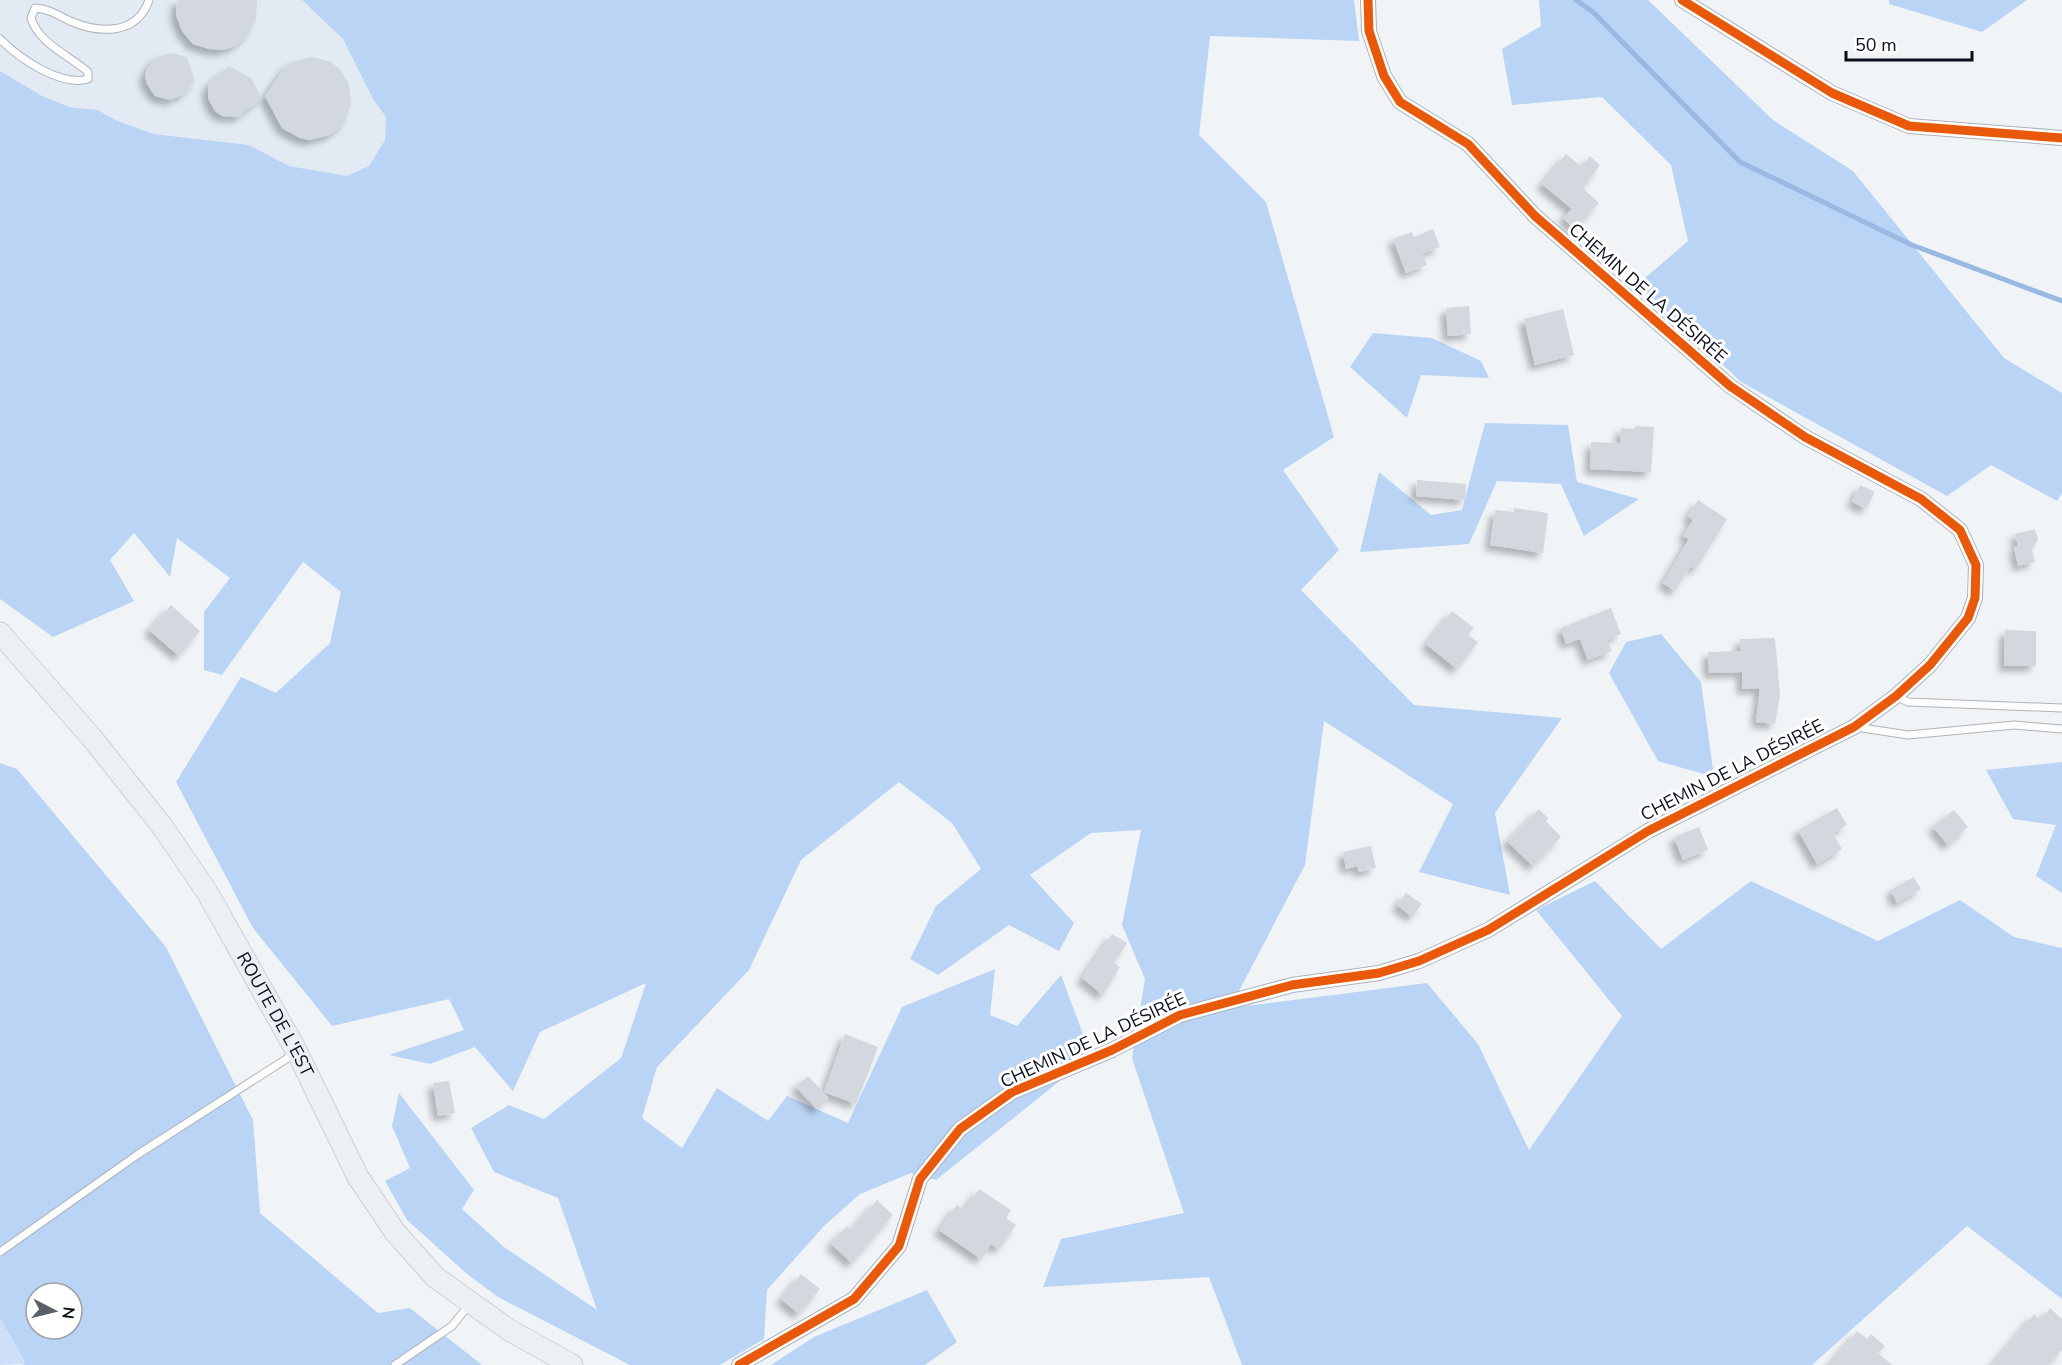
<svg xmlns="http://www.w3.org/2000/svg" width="2062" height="1365" font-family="'Nunito Sans',sans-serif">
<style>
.built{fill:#e2eaf3}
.green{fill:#cee0f9}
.forest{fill:#b9d4f5;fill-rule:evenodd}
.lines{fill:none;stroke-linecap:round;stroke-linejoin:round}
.stream{stroke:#99b8e2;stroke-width:5}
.building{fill:#d3d8df;filter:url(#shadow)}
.service-casing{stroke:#adb3b9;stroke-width:9}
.minor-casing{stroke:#adb3b9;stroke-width:16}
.primary-casing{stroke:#ced0d2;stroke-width:23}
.service{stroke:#fdfdfe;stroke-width:7}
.minor{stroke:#fdfdfe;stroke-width:14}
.primary{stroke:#ebf0f5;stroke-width:21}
.cycleway-casing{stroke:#fff;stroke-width:13}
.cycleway{stroke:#e8590c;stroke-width:9}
.labels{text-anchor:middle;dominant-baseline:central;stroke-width:6;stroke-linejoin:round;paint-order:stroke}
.street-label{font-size:18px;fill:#09101a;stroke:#fff}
</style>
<defs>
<filter id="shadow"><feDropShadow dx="-5.5" dy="5.5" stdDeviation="3" flood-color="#0004"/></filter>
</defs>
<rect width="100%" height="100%" fill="#f1f4f7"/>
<polygon class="built" points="0,0 302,0 343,39 373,99 386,117 385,140 369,166 347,176 289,166 249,145 154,134 120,122 97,110 70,107 42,96 0,71"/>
<polygon class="green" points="0,1318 25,1364 0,1365"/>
<g class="forest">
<polygon points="302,0 1354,0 1359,41 1210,36 1199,135 1266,202 1334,437 1283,470 1339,550 1301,590 1414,705 1562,718 1495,813 1510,895 1419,872 1453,804 1324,721 1305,865 1230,1008 1427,983 1478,1044 1529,1150 1622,1016 1536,910 1595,881 1661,949 1751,881 1878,941 1960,900 2014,937 2062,948 2062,1299 1967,1226 1812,1365 1242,1365 1209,1277 1043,1287 1061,1239 1184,1213 1132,1058 1145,979 1122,925 1141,830 1091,833 1030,875 1074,923 1059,951 1009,925 938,975 910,959 936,906 981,869 952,823 899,782 801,860 749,970 657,1067 642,1118 682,1148 717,1088 768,1121 787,1096 848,1123 902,1007 995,969 990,1015 1017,1026 1061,975 1091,1056 936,1180 911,1173 860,1194 824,1226 767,1290 764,1339 720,1365 630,1365 498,1297 467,1274 407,1220 385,1181 410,1168 392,1126 399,1093 474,1190 462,1209 504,1247 597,1310 558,1198 494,1172 471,1128 509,1105 544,1119 621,1058 646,983 540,1032 513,1091 475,1047 430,1064 389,1055 464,1030 449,999 332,1026 253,928 176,782 241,677 276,693 330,643 341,592 303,562 222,675 204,670 204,612 230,578 177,538 170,577 134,533 110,560 134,601 53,637 0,599 0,71 42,96 70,107 97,110 120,122 154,134 249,145 289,166 347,176 369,166 385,140 386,117 373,99 343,39"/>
<polygon points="1539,0 1648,0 1773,120 1853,171 2004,358 2062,393 2062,493 2057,501 1991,465 1947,496 1741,382 1638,284 1688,241 1671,165 1602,97 1512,105 1502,49 1541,26"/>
<polygon points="1889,0 2027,0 1982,32 1889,4"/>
<polygon points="1373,333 1432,338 1481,361 1489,378 1421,375 1407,418 1350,367"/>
<polygon points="1485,423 1568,425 1577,482 1639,499 1584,536 1561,484 1497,481 1469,544 1360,552 1379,472 1431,515 1462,510"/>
<polygon points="1661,634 1701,682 1714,777 1658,761 1609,673 1626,642"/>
<polygon points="2062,762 2062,893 2036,876 2056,825 2013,819 1986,770"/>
<path d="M0,763l17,6 149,178 87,173 7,93 118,100 32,-5 72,57h-460l3,-2 -25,-45zM36,1293h36v36h-36z"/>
<polygon points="927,1290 957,1342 925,1365 771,1365 814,1337"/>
</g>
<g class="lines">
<polyline class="stream" points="1576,0 1593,12 1740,162 1912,245 2062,301"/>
</g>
<g class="building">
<polygon points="177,0 257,0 256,19 248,35 235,46 223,50 209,49 193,44 182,31 176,15"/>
<polygon points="171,53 187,57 195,81 184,94 170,100 155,96 147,84 145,76 147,69 156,57"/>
<polygon points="313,57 331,62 339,68 349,84 351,104 345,122 338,129 329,135 310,140 300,138 282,128 265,96 286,66 294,61"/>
<polygon points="229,66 251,78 262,98 238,117 222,116 215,111 208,98 208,85"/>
<polygon points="1566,154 1582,167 1590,156 1600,165 1583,188 1599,203 1575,229 1563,218 1572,209 1542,184"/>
<polygon points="1433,229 1440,247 1422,254 1427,265 1406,273 1393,239 1412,232 1414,237"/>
<polygon points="1469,306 1471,334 1448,336 1446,308"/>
<polygon points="1563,309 1574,355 1535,365 1524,319"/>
<polygon points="1635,426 1654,427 1651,472 1590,469 1591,442 1620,443 1621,428 1635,429"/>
<polygon points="1417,480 1466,484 1465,500 1416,496"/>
<polygon points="1860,485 1875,492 1866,509 1852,502"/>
<polygon points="1698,500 1727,519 1696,569 1691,566 1675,591 1663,583 1689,539 1683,536 1693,520 1688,516"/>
<polygon points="1514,508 1548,513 1543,553 1490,545 1495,510 1514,512"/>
<polygon points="2035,529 2038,539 2032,550 2035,562 2018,566 2014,547 2018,546 2015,534"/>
<polygon points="171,605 200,631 179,656 149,630"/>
<polygon points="1611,608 1621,634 1607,640 1612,651 1588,660 1580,639 1566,644 1561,628"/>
<polygon points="1452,611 1474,628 1468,635 1478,642 1457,669 1426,644"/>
<polygon points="2005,630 2036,631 2036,666 2004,666"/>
<polygon points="1775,638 1780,695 1775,724 1756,722 1760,688 1742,689 1742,672 1709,673 1708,652 1741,651 1740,639"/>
<polygon points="1837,808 1847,825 1833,833 1842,849 1817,864 1798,830"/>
<polygon points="1539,809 1548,818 1546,821 1561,837 1533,866 1507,841"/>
<polygon points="1954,810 1968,827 1948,845 1933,827"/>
<polygon points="1699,827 1708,850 1683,860 1674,837"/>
<polygon points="1371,846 1376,868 1359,872 1357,866 1346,869 1343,852"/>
<polygon points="1914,877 1921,889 1897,903 1891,890"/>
<polygon points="1406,893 1422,904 1412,917 1397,905"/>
<polygon points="1112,934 1127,943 1114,963 1120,967 1103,995 1082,978"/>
<polygon points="845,1034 878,1047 856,1104 824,1092"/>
<polygon points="808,1076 829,1098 817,1109 796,1087"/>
<polygon points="449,1081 455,1113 438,1116 433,1083"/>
<polygon points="979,1189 1011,1210 1006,1218 1016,1225 999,1249 991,1244 981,1259 939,1230 957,1205 964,1210"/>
<polygon points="877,1200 893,1215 852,1263 831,1244 847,1226 851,1230"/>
<polygon points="801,1274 820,1289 799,1314 781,1299"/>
<polygon points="2050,1308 2062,1319 2062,1350 2049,1365 1992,1365 2034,1314 2040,1320"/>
<polygon points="1857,1331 1867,1339 1871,1334 1885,1346 1878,1353 1892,1365 1829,1365"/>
</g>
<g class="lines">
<g class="service-casing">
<g id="service">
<path d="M0,39c19,19 60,48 88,40v-7c-19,-17 -49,-28 -57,-54l4,-10c15,1 22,7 35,13 30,13 67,14 79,-21"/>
<polyline points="1896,696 1908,702 2062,708"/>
<polyline points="1856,727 1908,735 2014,725 2062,729"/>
<polyline points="0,1252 137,1155 294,1054"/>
<polyline points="395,1365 452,1326 469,1305"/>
</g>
</g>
<g class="minor-casing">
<g id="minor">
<polyline points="1682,0 1832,93 1909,126 2062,138"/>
<polyline points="739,1365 854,1299 899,1246 920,1179 960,1129 1012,1092 1112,1050 1180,1015 1292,985 1379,973 1419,961 1488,930 1648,831 1854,727 1896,696 1930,665 1968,618 1975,598 1976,565 1960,530 1921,499 1805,437 1730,386 1535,216 1468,144 1400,102 1384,76 1369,31 1368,0"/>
</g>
</g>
<g class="primary-casing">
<g id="primary">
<path id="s1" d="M0,633l92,105 70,88 45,66 90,160 61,125 37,55 40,45 74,53 63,35"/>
</g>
</g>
<use href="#service" class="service"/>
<use href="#minor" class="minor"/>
<use href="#primary" class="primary"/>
<g class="cycleway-casing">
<g id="cycleway">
<polyline points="1682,0 1832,93 1909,126 2062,138"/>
<polyline points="739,1365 854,1299 899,1246 920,1179 960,1129 1012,1092 1112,1050 1180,1015 1292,985 1379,973 1419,961 1488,930 1648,831 1854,727 1896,696 1930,665 1968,618 1975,598 1976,565 1960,530 1921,499 1805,437 1730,386 1535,216 1468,144 1400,102 1384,76 1369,31 1368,0"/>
</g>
</g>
<use href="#cycleway" class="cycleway"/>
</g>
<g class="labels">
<g class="street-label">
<text transform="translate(1648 293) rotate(41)">CHEMIN DE LA DÉSIRÉE</text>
<text transform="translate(1732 770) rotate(-27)">CHEMIN DE LA DÉSIRÉE</text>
<text stroke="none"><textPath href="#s1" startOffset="472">ROUTE DE L'EST</textPath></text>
<text transform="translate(1093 1040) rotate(-25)">CHEMIN DE LA DÉSIRÉE</text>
</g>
</g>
<g transform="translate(54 1311) rotate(97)"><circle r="28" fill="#ffffff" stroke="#9d9fa3" stroke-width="1.5"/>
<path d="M0-4.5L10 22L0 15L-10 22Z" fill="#5a6067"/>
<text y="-9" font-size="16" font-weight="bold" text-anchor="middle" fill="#09101a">N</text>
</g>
<path d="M1846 51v9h126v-9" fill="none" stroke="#09101a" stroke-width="3"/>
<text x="1855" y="51" font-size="18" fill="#09101a" stroke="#ffffff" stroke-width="4.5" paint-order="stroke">50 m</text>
</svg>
